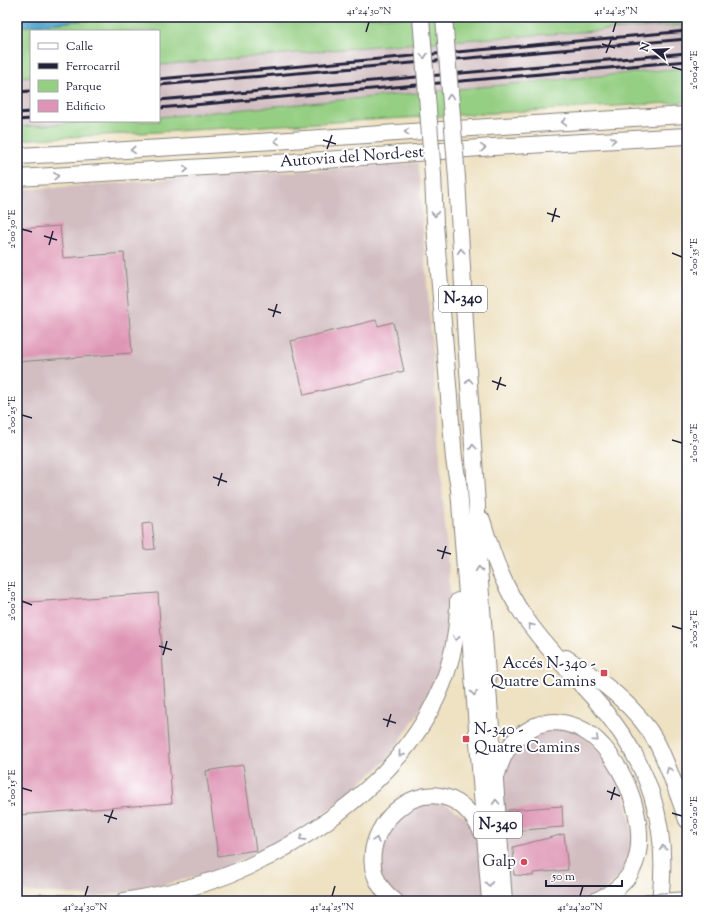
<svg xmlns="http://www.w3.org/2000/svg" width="704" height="918" font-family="'Sorts Mill Goudy',serif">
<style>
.industrial{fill:#d2bec1}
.green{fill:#95cf83;stroke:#5c785f}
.water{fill:#4ea4ca;stroke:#386382}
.building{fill:#de94b4}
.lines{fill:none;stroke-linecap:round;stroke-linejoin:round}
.minor-casing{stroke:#88827f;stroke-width:13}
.highway-casing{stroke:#88827f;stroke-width:18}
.minor{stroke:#fff;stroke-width:11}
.highway{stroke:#fff;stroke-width:16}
.rail{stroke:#22223b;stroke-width:3}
.major-bridge-casing{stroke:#88827f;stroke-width:15;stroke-linecap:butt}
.highway-bridge-casing{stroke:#88827f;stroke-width:18;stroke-linecap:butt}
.major-bridge{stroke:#fff;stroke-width:13}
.highway-bridge{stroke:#fff;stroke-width:16}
.oneway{stroke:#9c9ca7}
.ticks{fill:none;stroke:#22223b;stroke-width:1.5}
.poi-dot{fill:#d1495b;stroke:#fff;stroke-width:1.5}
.labels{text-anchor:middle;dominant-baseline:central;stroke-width:4;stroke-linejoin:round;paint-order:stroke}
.shield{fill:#fff;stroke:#646476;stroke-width:1}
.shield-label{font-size:15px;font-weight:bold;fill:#22223b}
.street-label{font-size:16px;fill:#22223b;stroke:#fff}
.poi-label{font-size:16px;fill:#22223b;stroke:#fff;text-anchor:end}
.neatline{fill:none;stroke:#22223b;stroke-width:1.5}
.ticks-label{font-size:10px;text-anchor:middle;fill:#22223b}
</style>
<rect width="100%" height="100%" fill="#fff"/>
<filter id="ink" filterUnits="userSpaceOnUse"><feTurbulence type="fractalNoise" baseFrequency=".025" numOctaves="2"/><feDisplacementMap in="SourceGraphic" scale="8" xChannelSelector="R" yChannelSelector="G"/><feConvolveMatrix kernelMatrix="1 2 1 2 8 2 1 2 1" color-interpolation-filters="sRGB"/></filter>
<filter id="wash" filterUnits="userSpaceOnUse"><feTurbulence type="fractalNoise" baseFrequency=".012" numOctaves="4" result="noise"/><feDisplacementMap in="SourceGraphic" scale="16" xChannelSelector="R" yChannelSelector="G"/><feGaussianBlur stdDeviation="0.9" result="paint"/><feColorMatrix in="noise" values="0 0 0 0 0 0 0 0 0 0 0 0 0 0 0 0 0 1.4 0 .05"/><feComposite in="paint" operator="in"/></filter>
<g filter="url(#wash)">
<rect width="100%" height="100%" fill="#eee2c3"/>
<g class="industrial">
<polygon points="682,25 684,68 159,117 159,65 376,46"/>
<polygon points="31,76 31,121 103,121 17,127 17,77"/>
<polygon points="418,163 451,605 447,637 440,669 417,715 386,761 336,804 288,839 222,869 161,886 96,897 57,893 17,892 17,190"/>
<polygon points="574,726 622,776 637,858 595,901 395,901 377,878 381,828 434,796 479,826 495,781 521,733"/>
</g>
<polygon class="green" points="118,17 687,17 687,102 17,140 17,127 103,121 159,121 159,117 684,68 682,25 376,46 159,65 159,31 31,31 31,76 17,77 17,27"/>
<polygon class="water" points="17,17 118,17 17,27"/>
<g id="blocks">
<g class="building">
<polygon points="60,226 63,258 124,253 132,353 17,362 17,229"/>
<polygon points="376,320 378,326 393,322 404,371 304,395 291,341"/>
<polygon points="152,523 155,549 144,550 142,524"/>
<polygon points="158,593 172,803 17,815 17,603"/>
<polygon points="243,765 256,850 218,856 206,771"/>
<polygon points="562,806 563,827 510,831 508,810"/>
<polygon points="564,834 568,870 533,873 533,876 514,875 513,847"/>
</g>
</g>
</g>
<g filter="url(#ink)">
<use href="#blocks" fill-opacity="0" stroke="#88827f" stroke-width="1"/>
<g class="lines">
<g class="minor-casing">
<polyline id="minor" points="23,901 43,900 72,901"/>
</g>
<g class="highway-casing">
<g id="highway">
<path d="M17,156c223,-11 447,-29 670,-41"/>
<polyline points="433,175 435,224 454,459 459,489 490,901"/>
<polyline points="17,178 325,160 493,147 687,136"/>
<polyline points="457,178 466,340 477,505 477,542 504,901"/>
<path d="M482,520c11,37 22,68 44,99 21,30 47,56 71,83 52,59 73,122 63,199"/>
<path d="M566,658c34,22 71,48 91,85 12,24 21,51 30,77"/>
<path d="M497,774c6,-20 14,-35 33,-45 7,-5 17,-7 26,-7 13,1 26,6 36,14 32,25 60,93 41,132 -7,16 -22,26 -38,33"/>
<path d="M124,901c39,-6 78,-15 114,-30 36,-15 69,-35 100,-58 70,-53 120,-122 120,-212"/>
<path d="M395,901c-70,-52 41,-165 88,-67"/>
</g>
</g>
<use href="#minor" class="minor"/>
<use href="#highway" class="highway"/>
<g class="rail">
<polyline points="159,79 687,31"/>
<polyline points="159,85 687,39"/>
<polyline points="17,92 31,91"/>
<polyline points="159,100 687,53"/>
<polyline points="159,108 687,61"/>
<polyline points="17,113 31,112"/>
<polyline points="17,120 31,119"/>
</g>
<g class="major-bridge-casing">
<polyline id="major-bridge" points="645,901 682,899"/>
</g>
<g class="highway-bridge-casing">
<g id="highway-bridge">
<polyline points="421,17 433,175"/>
<polyline points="444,17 457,178"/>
</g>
</g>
<use href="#major-bridge" class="major-bridge"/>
<use href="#highway-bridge" class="highway-bridge"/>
</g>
<defs><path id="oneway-chevron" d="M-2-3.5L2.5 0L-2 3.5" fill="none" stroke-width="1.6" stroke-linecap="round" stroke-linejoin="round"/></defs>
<g class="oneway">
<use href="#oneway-chevron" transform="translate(424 56) rotate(86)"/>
<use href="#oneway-chevron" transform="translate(450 97) rotate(-95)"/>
<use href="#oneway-chevron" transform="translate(564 122) rotate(177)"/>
<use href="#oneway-chevron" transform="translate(407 132) rotate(176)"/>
<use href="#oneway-chevron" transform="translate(613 140) rotate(-3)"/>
<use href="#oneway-chevron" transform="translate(277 141) rotate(176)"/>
<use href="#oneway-chevron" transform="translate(483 148) rotate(-4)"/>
<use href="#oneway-chevron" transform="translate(133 150) rotate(177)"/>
<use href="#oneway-chevron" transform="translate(186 169) rotate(-3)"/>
<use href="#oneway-chevron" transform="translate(56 176) rotate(-3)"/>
<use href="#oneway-chevron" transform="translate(435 214) rotate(87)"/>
<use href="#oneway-chevron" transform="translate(461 251) rotate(-93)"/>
<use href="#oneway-chevron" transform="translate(469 381) rotate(-94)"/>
<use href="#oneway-chevron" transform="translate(473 447) rotate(-94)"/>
<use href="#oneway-chevron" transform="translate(479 569) rotate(-94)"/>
<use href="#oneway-chevron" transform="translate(531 626) rotate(-128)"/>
<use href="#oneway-chevron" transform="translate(456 638) rotate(99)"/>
<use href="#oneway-chevron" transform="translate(474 693) rotate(86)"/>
<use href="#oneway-chevron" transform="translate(596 739) rotate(42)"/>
<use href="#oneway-chevron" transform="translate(401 754) rotate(129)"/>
<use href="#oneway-chevron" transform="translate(669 770) rotate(-112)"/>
<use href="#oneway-chevron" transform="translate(496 802) rotate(-94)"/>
<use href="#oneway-chevron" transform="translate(302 838) rotate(148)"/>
<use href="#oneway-chevron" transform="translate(376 840) rotate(-73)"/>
<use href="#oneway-chevron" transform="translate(663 848) rotate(-95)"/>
<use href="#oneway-chevron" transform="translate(489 884) rotate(86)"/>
</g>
</g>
<path class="ticks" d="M366,32l3,-10M613,32l3,-10M602,44l13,4M606,53l5,-13M672,67l10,3M323,140l13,4M327,149l5,-14M547,213l13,4M552,222l4,-14M22,229l10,3M44,236l13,4M49,245l4,-14M672,253l10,4M268,309l13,4M273,317l4,-13M492,381l14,5M497,390l4,-13M22,415l10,3M672,440l10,3M213,477l14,5M218,486l4,-13M437,550l14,4M442,559l4,-13M22,601l10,4M672,626l10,3M159,646l13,4M163,655l4,-14M383,719l13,4M387,727l4,-13M22,788l10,3M607,791l13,5M611,800l4,-13M672,813l10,3M104,815l13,4M108,823l5,-13M85,896l3,-10M332,896l3,-10M580,896l3,-10"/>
<g class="poi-dot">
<rect x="600" y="669" width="8" height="8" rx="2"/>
<rect x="462" y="735" width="8" height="8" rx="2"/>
<circle cx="524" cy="862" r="4"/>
</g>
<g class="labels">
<g class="shield">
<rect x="439" y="286" width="48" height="26" rx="3"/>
<rect x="474" y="812" width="48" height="26" rx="3"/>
</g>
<g class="shield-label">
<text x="463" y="299">N-340</text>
<text x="498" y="825">N-340</text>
</g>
<g class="street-label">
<text transform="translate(352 158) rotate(-4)">Autovia del Nord-est</text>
</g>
<g class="poi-label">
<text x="596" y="664">Accés N-340 -<tspan x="596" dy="18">Quatre Camins</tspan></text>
<text x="474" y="730" text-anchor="start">N-340 -<tspan x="474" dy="18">Quatre Camins</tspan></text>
<text x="516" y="862">Galp</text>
</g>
</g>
<rect width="704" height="918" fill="none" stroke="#fff" stroke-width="44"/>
<rect x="30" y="30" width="130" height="92" fill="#ffffff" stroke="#a7a7b1"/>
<rect x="38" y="43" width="20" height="6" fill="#ffffff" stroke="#a7a7b1"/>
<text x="66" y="50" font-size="12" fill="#22223b">Calle</text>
<rect x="38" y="63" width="20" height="6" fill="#22223b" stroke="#a7a7b1"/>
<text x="66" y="70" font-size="12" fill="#22223b">Ferrocarril</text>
<rect x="38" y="80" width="20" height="12" fill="#95cf83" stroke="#a7a7b1"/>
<text x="66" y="90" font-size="12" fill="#22223b">Parque</text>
<rect x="38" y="100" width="20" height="12" fill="#de94b4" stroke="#a7a7b1"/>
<text x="66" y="110" font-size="12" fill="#22223b">Edificio</text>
<g transform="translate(654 50) rotate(288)" stroke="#ffffff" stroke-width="3" paint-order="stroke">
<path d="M0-3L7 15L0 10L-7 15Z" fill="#22223b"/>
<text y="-6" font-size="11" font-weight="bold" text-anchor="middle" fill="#22223b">N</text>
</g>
<path d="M546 880v6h76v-6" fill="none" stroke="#22223b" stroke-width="2"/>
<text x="552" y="880" font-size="12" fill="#22223b" stroke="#ffffff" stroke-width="3" paint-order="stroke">50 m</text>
<rect x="22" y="22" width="660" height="874" class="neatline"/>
<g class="ticks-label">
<text x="369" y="14">41°24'30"N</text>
<text x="616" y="14">41°24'25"N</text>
<text transform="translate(693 70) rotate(-90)" y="4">2°00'40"E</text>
<text transform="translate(11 229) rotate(-90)" y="4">2°00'30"E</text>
<text transform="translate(693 257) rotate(-90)" y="4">2°00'35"E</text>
<text transform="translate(11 415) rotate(-90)" y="4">2°00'25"E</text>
<text transform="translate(693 443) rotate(-90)" y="4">2°00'30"E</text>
<text transform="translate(11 601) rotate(-90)" y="4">2°00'20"E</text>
<text transform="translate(693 629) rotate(-90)" y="4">2°00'25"E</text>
<text transform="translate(11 788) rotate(-90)" y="4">2°00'15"E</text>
<text transform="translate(693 816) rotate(-90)" y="4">2°00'20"E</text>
<text x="85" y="910">41°24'30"N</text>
<text x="332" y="910">41°24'25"N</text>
<text x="580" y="910">41°24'20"N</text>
</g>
</svg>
